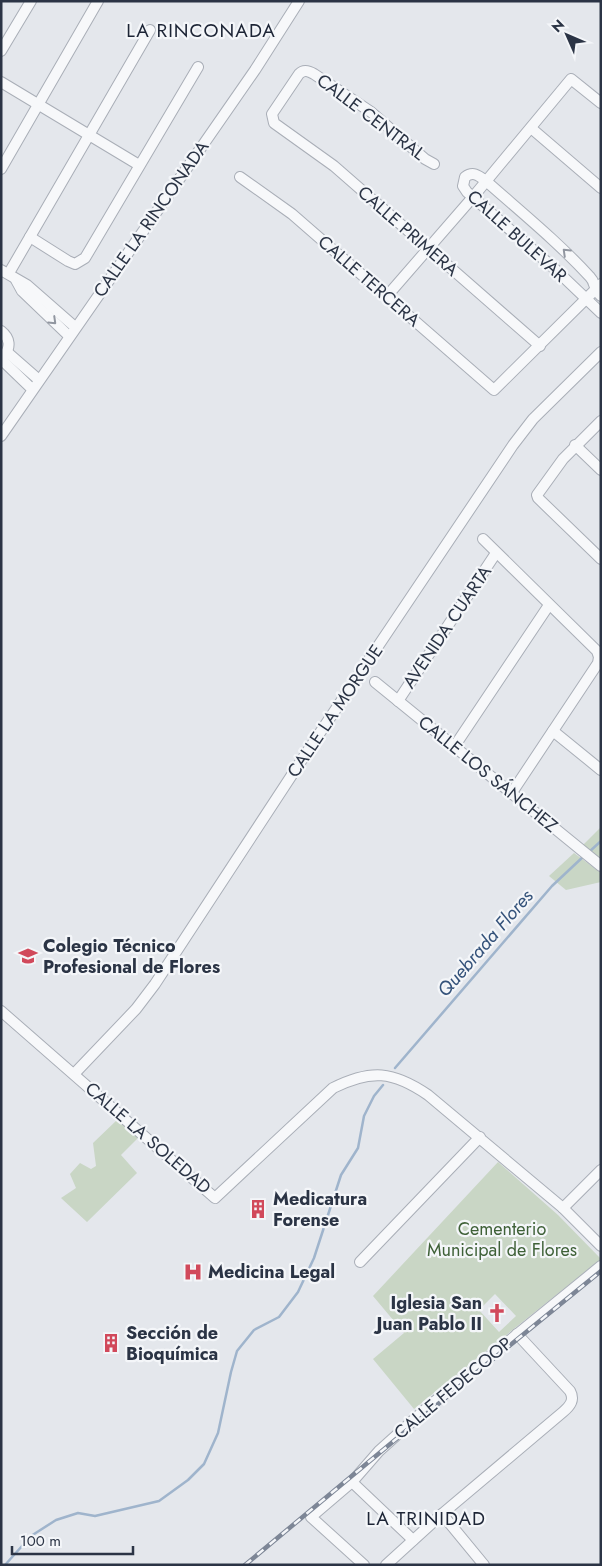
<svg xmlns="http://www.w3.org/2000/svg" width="602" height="1566" font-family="Jost,sans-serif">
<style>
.green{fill:#c9d6c5;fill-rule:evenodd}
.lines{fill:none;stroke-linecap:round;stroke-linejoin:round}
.stream{stroke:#9fb4cc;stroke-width:2.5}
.street-casing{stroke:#a9aeb7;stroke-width:12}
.street{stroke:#f7f8fa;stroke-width:10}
.rail-casing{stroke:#7d8696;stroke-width:4.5}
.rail{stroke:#f4f6f9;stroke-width:2.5;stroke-dasharray:8;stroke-linecap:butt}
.oneway{stroke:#9196a0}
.labels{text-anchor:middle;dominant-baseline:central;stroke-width:4.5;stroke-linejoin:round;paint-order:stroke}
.street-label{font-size:18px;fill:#2b3445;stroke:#f4f6f9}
.poi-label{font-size:18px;font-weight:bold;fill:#2b3445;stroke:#f4f6f9;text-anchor:start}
.park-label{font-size:18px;fill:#3f6138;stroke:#f4f6f9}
.neighbourhood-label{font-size:19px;letter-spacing:1px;fill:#1d2536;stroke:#f4f6f9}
.water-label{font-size:19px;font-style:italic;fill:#34527a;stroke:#f4f6f9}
</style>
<rect width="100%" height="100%" fill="#e4e7ec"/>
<g class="green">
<polygon points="601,827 601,859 583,845"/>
<polygon points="574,853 601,873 601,882 566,890 549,876"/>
<polygon points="117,1120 138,1138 121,1155 137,1173 87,1222 61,1198 76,1188 70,1174 80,1163 91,1169 96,1166 93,1143"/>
<path d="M498,1162l60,53 43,44 -187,150 -41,-50 31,-26 -31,-37zM495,1294l21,22 -17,16 -20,-22z"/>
</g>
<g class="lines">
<g class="stream">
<polyline points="589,852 601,841"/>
<polyline points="395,1068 552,886 585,855"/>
<polyline points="5,1565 31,1536 56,1520 78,1513 95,1516 159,1501 188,1480 204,1464 218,1433 231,1372 237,1351 254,1330 279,1317 298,1292 314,1258 341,1175 358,1148 364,1116 374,1096 383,1085"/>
</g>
<g class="street-casing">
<g id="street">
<polyline points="1,51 31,1"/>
<polyline points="1,82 139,165"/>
<polyline points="531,128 601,188"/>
<path d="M434,164l-9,-5 -54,-47 -57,-38c-5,-3 -10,-5 -15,0l-27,40 2,9 60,43 206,180"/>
<polyline points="1,169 98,1"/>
<polyline points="240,177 292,214 494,390 601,284"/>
<polyline points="30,237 68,261 75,264 85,258 198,67"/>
<polyline points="1,270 27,285 75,327"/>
<polyline points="9,273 150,30"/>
<polyline points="16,280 22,291 69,336"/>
<polyline points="387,296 473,197 571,79 601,103"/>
<path d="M601,296c-9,-9 -5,-13 -11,-19 -32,-35 -69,-65 -104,-96 -8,-6 -13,-10 -21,-4l-2,9 4,6 89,78 45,43"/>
<path d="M1,331c9,7 10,16 3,25"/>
<polyline points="7,352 39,380"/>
<polyline points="1,359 32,389"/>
<polyline points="601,421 563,459 537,495 538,498 601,559"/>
<polyline points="1,436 255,70 299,1"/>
<polyline points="575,445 601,470"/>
<polyline points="483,539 597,651 599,657 598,663 511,794"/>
<polyline points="375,682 601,866"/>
<polyline points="398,701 496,553"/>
<polyline points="553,731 601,770"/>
<polyline points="454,747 549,605"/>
<path d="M1,1011l214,187 118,-110c38,-19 60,-17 95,7l135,113 38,38"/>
<polyline points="74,1074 136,1009 155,984 303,758 513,445 533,419 601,352"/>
<polyline points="563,1208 601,1170"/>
<polyline points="360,1262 480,1137"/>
<polyline points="352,1482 413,1540"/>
<polyline points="442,1514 484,1565"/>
<polyline points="364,1565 311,1517 352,1482 379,1451 428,1407 601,1266"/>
<path d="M386,1565l56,-51 121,-102c7,-6 12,-12 7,-21l-53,-57"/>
</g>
</g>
<use href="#street" class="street"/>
<g class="rail-casing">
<polyline id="rail" points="245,1565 455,1390 601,1271"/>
</g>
<use href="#rail" class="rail"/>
</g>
<defs><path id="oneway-chevron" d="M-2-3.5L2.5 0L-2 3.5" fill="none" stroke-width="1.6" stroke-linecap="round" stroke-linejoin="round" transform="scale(1.25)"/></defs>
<g class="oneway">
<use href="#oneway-chevron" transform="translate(566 252) rotate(-136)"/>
<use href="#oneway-chevron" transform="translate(53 321) rotate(44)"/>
</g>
<defs>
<g id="school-bare" transform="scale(1.5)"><path d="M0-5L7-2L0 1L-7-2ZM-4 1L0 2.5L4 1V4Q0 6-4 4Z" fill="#d1495b" stroke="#f4f6f9" stroke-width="2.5" paint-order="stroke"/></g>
<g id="building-bare" transform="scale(1.5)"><path d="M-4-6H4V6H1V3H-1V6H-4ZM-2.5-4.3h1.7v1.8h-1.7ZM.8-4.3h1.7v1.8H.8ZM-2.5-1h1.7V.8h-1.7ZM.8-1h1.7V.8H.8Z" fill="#d1495b" stroke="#f4f6f9" stroke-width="2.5" paint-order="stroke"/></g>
<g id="hospital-bare" transform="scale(1.5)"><path d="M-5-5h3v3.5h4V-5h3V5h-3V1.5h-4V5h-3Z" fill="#d1495b" stroke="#f4f6f9" stroke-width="2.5" paint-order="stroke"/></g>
<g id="church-bare" transform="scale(1.5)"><path d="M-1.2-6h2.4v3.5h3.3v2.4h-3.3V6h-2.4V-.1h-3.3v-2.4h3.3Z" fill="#d1495b" stroke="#f4f6f9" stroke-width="2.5" paint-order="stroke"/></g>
</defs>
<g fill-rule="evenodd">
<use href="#school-bare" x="28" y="956"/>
<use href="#building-bare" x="258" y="1209"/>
<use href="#hospital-bare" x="193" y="1272"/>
<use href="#church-bare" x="497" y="1313"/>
<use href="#building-bare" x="111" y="1343"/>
</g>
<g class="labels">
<g class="street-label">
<text transform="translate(371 117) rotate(37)">CALLE CENTRAL</text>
<text transform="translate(151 219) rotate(-55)">CALLE LA RINCONADA</text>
<text transform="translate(408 231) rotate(41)">CALLE PRIMERA</text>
<text transform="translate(517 236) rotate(42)">CALLE BULEVAR</text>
<text transform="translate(369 281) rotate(41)">CALLE TERCERA</text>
<text transform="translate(447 627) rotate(-56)">AVENIDA CUARTA</text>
<text transform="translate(335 711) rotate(-56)">CALLE LA MORGUE</text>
<text transform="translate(488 774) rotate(39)">CALLE LOS SÁNCHEZ</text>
<text transform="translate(148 1138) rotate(41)">CALLE LA SOLEDAD</text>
<text transform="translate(453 1388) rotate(-40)">CALLE FEDECOOP</text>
</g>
<g class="poi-label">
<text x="43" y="946">Colegio Técnico<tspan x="43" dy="21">Profesional de Flores</tspan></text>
<text x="273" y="1199">Medicatura<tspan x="273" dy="21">Forense</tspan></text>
<text x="208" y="1272">Medicina Legal</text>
<text x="482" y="1303" text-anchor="end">Iglesia San<tspan x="482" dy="21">Juan Pablo II</tspan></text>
<text x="126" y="1333">Sección de<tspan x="126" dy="21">Bioquímica</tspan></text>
</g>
<g class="park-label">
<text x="502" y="1229">Cementerio<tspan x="502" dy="21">Municipal de Flores</tspan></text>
</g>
<g class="neighbourhood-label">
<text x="201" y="30">LA RINCONADA</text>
<text x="426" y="1518">LA TRINIDAD</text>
</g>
<g class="water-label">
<text transform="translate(485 943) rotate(-49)">Quebrada Flores</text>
</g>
</g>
<rect width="602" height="1566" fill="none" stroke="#2b3445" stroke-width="5"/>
<g transform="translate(567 35) rotate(315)" stroke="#f4f6f9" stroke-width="4" paint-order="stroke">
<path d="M0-4L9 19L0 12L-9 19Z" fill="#2b3445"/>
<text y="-8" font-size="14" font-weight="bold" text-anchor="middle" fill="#2b3445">N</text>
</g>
<path d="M12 1546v8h121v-8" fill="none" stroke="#2b3445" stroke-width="2.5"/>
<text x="20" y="1546" font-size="15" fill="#2b3445" stroke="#f4f6f9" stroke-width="4" paint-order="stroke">100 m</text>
</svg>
